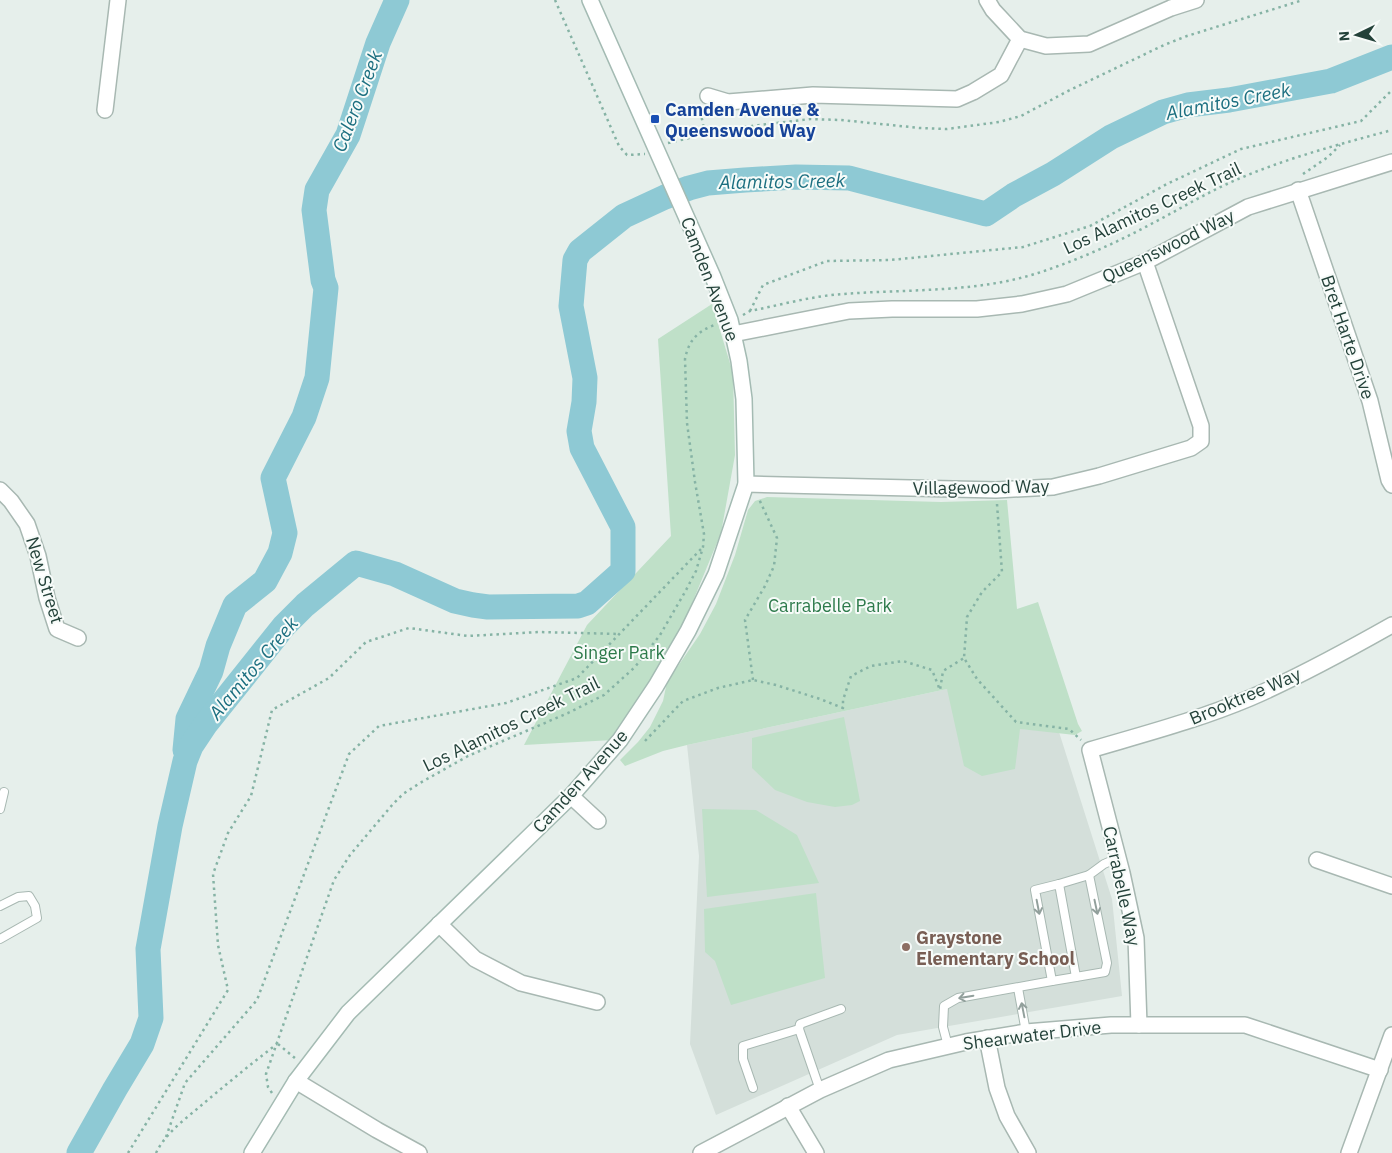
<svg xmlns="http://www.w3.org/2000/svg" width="1392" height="1153" font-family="'IBM Plex Sans',sans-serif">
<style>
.built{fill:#d4dfda}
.green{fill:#bfe0c8}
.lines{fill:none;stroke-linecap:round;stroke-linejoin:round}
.river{stroke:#8ec9d4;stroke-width:25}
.lane-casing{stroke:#a8b8b2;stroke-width:10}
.street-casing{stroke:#a8b8b2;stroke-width:18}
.secondary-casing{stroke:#a4bbb3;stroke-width:18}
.path{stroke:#86b3a5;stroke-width:2.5;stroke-dasharray:2.5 4;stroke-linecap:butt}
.lane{stroke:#fff;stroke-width:8}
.street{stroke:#fff;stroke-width:15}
.secondary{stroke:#fff;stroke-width:15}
.oneway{stroke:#92a09c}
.transit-dot{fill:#1a4fb4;stroke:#f7fbf9;stroke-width:2}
.education-dot{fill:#8d6e63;stroke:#f7fbf9;stroke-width:2}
.labels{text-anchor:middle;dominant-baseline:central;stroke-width:4;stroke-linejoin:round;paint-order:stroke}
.transit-label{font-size:18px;font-weight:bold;fill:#164399;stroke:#f7fbf9;text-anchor:start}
.street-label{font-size:18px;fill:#24423a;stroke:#f7fbf9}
.park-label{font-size:18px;fill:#2d7a4b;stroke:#f7fbf9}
.education-label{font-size:18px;font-weight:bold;fill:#785e54;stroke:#f7fbf9;text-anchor:start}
.water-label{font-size:19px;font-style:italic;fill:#1c6f80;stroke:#f7fbf9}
</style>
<rect width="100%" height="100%" fill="#e6efeb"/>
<polygon class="built" points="947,689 983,726 1059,732 1112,899 1122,996 897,1035 716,1115 690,1044 699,856 687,745"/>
<g class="green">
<polygon points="712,304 733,373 735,455 721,533 681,630 613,740 524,745 587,625 671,536 658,339"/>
<polygon points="767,497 941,502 1007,500 1017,609 1038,602 1078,724 1082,731 1075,735 1020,729 1015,769 982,776 964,766 947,689 687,745 663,751 625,766 620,760 638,742 650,727 663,701 667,682 700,634 716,604 735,555 748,510 755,501"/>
<polygon points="844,717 860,801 852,805 835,807 807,802 775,790 752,768 752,738"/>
<polygon points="702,809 756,810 797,835 819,883 707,897"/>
<polygon points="816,893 825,978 731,1005 715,961 705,952 704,909"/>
</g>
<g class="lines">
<g class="river">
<polyline points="185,750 188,719 211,671 218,646 235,605 265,581 280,553 285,533 273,478 304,417 317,378 326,288 323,280 314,210 317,190 348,135 378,43 397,0"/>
<polyline points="79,1153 115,1089 142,1044 151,1018 148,949 170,826 185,761 191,746 205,725 284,626 305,605 356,563 395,574 455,601 473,605 488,607 578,606 587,603 623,571 623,527 582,448 579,431 584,402 585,378 571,306 575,260 580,251 624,216 665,197 689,188 708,183 745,180 796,177 849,178 986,214 1014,195 1053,174 1111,137 1163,112 1188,105 1229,100 1331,81 1392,57"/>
</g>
<g class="lane-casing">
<g id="lane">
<polyline points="0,809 4,792"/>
<polyline points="1059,884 1089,875"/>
<polyline points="0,906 18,897 29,896 35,906 37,918 0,939"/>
<polyline points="1052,981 1076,977"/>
<polyline points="1018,988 1026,1032"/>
<polyline points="948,1046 943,1027 944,1006 958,998 1052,981 1035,890 1059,884 1076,977 1105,972 1107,963 1089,875 1104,864 1118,858"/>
<polyline points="753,1088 743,1059 743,1046 799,1029"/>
<polyline points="820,1090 799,1029 800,1024 841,1009"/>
</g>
</g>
<g class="street-casing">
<g id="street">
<polyline points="987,0 993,10 1020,39 1046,46 1089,44 1171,8 1196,0"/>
<polyline points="708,96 728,102 813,95 957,99 973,92 1001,75 1020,39"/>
<polyline points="105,110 118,0"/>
<polyline points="1298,190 1370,401 1389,480 1392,485"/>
<polyline points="733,334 849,311 892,309 977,309 1022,304 1067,294 1145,262 1248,207 1392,162"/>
<polyline points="746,484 996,490 1053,487 1099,476 1191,448 1201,441 1201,426 1145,262"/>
<polyline points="0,490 11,501 27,524 38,556 47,598 57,629 78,638"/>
<polyline points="571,796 598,821"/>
<polyline points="1317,860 1392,886"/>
<polyline points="439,924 475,959 521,983 597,1002"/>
<path d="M1139,1025l-3,-87 -14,-65 -32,-123c54,-16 108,-30 160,-52 49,-21 96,-47 142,-73"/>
<polyline points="987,1038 997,1088 1007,1116 1028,1153"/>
<polyline points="296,1081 377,1130 419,1153"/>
<polyline points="788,1106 816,1153"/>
<polyline points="701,1153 820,1090 889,1060 966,1042 1026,1032 1111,1025 1245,1025 1380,1070"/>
<polyline points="1349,1153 1392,1035"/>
</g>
</g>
<g class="secondary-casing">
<polyline id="secondary" points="252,1153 296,1081 348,1013 571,796 620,740 656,686 688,631 716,574 746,484 744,399 739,361 730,320 713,277 590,0"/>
</g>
<g class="path">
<polyline points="555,0 619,146 627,155 645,154"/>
<polyline points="693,108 702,119 705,134"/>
<polyline points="668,143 727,129 810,119 841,120 920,128 947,129 999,122 1021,116 1068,91 1164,45 1187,36 1303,0"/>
<polyline points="1303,174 1328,157 1340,145"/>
<polyline points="750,311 763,285 827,261 890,260 1023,247 1090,226 1167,184 1241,149 1361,121 1392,90"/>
<path d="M743,315l7,-4c30,-6 62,-15 93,-17 64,-5 133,-1 195,-21 40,-13 78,-30 115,-50 25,-13 48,-27 74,-39 52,-24 110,-39 165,-54"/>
<polyline points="997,504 1002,572 982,592 967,617 964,658 977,679 1016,722 1069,729 1081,740"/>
<polyline points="753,680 745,620 765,586 774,566 777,538 759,499"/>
<polyline points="645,741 683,701 718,688 753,680 776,685 820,699 843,708 843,700 851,676 871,666 903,661 932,670 940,690 943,671 964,658"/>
<polyline points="278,1044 296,1059"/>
<path d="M272,1093l-4,-6 -2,-13 68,-194 16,-25 43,-51 10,-10 17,-11 48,-27 100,-43 36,-18 31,-28 25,-32 25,-43 11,-21 7,-24 1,-13 -9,-52 -8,-59 -2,-64c4,-20 13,-28 32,-35"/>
<polyline points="166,1137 185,1083 257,1000 349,754 379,726 506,703 577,678 702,548"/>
<polyline points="128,1153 228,990 218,945 213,874 228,833 251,796 272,710 329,678 366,642 409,628 468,636 539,632 620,634"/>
<path d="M156,1153c10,-21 31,-35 48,-50 24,-20 48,-40 73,-59"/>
</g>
<use href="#lane" class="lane"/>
<use href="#street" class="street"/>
<use href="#secondary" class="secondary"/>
</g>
<defs><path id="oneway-shaft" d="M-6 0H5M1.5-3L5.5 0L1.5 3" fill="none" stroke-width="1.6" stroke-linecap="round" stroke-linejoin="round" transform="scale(1.25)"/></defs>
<g class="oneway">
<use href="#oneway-shaft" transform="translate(1038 907) rotate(79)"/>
<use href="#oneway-shaft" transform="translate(1096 907) rotate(78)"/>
<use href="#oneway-shaft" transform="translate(966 997) rotate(170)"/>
<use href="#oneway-shaft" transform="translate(1023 1010) rotate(-101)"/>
</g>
<rect class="transit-dot" x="650" y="114" width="10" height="10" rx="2.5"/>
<circle class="education-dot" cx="906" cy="947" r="5"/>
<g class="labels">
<g class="transit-label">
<text x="665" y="109">Camden Avenue &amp;<tspan x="665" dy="21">Queenswood Way</tspan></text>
</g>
<g class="street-label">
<text transform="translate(1152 208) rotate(-25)">Los Alamitos Creek Trail</text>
<text transform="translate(1168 246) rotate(-26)">Queenswood Way</text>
<text transform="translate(710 279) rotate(69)">Camden Avenue</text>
<text transform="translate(1348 337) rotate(71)">Bret Harte Drive</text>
<text transform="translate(981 487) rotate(-1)">Villagewood Way</text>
<text transform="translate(45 580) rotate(73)">New Street</text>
<text transform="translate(1245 696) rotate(-23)">Brooktree Way</text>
<text transform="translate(511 724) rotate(-26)">Los Alamitos Creek Trail</text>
<text transform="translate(580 781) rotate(-48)">Camden Avenue</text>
<text transform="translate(1122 886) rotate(78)">Carrabelle Way</text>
<text transform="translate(1032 1035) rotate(-7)">Shearwater Drive</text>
</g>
<g class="park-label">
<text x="830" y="605">Carrabelle Park</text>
<text x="619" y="652">Singer Park</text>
</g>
<g class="education-label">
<text x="916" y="937">Graystone<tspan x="916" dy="21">Elementary School</tspan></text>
</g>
<g class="water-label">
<text transform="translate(357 101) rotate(-69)">Calero Creek</text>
<text transform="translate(1228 101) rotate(-11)">Alamitos Creek</text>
<text transform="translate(782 181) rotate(-1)">Alamitos Creek</text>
<text transform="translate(253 668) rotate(-50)">Alamitos Creek</text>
</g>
</g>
<g transform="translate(1357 35) rotate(265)" stroke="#f7fbf9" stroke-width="4" paint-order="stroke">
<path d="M0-4L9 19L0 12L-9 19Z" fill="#24423a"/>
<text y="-8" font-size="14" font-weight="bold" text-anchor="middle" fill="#24423a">N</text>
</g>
</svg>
